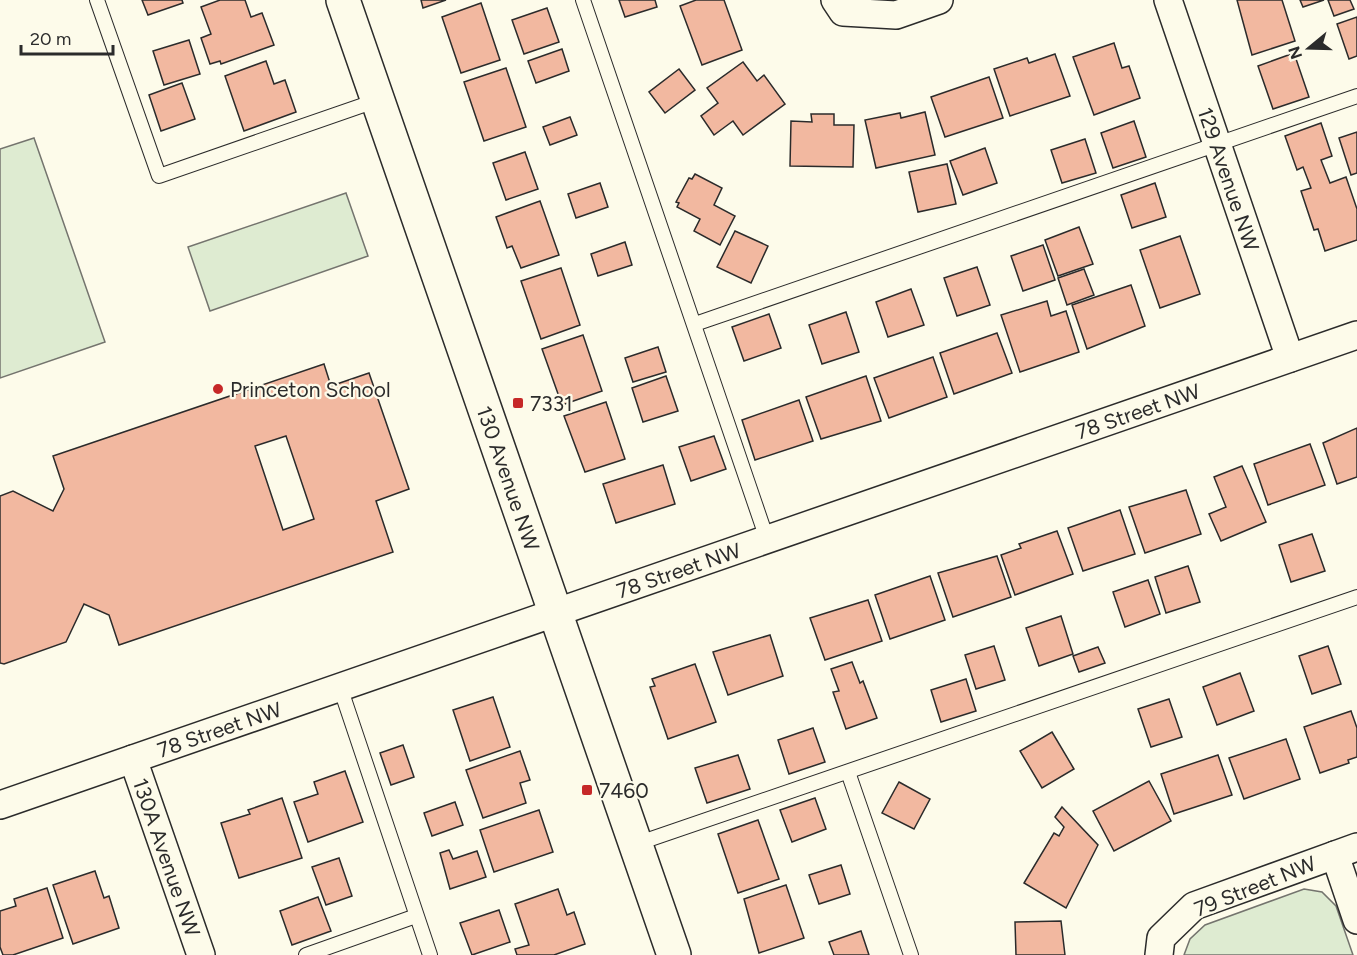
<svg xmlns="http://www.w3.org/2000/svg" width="1357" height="955" font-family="Figtree,sans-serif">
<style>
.green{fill:#deebd1;stroke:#74746e;stroke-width:1.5}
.building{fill:#f2b8a0;stroke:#2b2b2b;stroke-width:1.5;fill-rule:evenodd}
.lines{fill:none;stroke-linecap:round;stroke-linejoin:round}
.lane-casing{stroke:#2b2b2b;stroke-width:16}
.street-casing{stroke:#2b2b2b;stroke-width:30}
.secondary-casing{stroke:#2b2b2b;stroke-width:36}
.lane{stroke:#fdfbea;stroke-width:14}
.street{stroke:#fdfbea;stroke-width:27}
.secondary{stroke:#fdfbea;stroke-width:33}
.poi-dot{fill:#c62828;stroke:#fdfbea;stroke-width:2}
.labels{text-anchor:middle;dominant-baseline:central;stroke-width:4.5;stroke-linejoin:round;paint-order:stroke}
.street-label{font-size:21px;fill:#2b2b2b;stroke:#fdfbea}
.poi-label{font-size:21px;fill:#2b2b2b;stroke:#fdfbea;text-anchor:start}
</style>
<rect width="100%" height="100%" fill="#fdfbea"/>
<g class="green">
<polygon points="34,138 105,342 0,378 0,149"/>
<polygon points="346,193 368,256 210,311 188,247"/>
<polygon points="1304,889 1322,892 1336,906 1353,955 1184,955 1190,939 1205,925"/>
</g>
<g class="building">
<polygon points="142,0 182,0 183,3 148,15"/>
<polygon points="220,0 245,0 251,17 262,13 274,45 221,64 220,61 210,64 201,38 211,34 201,7"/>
<polygon points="421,0 446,0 423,8"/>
<polygon points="619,0 655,0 657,7 625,17"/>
<polygon points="696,0 724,0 742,50 702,65 680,6"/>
<polygon points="1237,0 1282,0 1295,41 1252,55"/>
<polygon points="1300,0 1324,0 1303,7"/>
<polygon points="1328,0 1350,0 1354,9 1334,16"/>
<polygon points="481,3 500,60 461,73 442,17"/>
<polygon points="547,8 559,42 524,54 512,20"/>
<polygon points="1357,17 1357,56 1349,59 1337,24"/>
<polygon points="189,40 200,74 164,85 153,51"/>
<polygon points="1114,43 1122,68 1129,66 1140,98 1094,115 1073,57"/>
<polygon points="562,49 569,71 536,83 528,61"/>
<polygon points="1294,53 1309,97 1273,109 1258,66"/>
<polygon points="1055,54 1070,96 1010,116 994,69 1027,58 1029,63"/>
<polygon points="266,61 274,84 285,80 296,112 244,131 225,76"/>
<polygon points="743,62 757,81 764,75 785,104 743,135 733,121 714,135 701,116 718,103 707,88"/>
<polygon points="506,68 526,127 484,141 464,82"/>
<polygon points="679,69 695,90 665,113 649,92"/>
<polygon points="989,77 1003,118 945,137 931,97"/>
<polygon points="182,83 195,119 161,131 149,95"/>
<polygon points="925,112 935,155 876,168 865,120 900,113 901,118"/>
<polygon points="811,114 834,114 834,125 854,125 853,167 790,166 791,121 812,122"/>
<polygon points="570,117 577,135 550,145 543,127"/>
<polygon points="1134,121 1146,157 1113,168 1101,133"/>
<polygon points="1321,123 1332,156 1321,160 1330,183 1346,177 1357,209 1357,240 1325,251 1318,229 1314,230 1301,191 1311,188 1303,167 1297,170 1285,136"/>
<polygon points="1357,132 1357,173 1351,175 1339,138"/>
<polygon points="1085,139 1096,173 1062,183 1051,150"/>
<polygon points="985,148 997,183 963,195 950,161"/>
<polygon points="525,152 538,189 506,200 493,163"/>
<polygon points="947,164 956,204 918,212 909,172"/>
<polygon points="695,174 722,188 714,205 735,216 720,245 694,231 700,219 677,207 679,203 676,202 689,178 692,179"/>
<polygon points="600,183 608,207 576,218 568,194"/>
<polygon points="1155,183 1166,217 1132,228 1121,195"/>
<polygon points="540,201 559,255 521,268 512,246 507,248 496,217"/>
<polygon points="1079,227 1093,264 1058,276 1045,240"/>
<polygon points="735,231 768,246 751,283 717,267"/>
<polygon points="1180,236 1200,294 1160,308 1140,250"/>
<polygon points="625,242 632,265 598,276 591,254"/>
<polygon points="1043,245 1055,280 1023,291 1011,256"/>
<polygon points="977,267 990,305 957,316 944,278"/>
<polygon points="561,268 580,325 541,339 521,281"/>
<polygon points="1084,269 1094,295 1067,305 1058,278"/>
<polygon points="1131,285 1145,326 1087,349 1072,305"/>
<polygon points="911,289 924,325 888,337 876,302"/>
<polygon points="1047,301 1051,316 1066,311 1079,352 1020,372 1001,315"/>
<polygon points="846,312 859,352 822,364 809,325"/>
<polygon points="769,314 781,348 744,361 732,327"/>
<polygon points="997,333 1012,373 954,394 940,353"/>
<polygon points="583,335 602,391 562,405 542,349"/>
<polygon points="658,347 666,372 633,382 625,358"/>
<polygon points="933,357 947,397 889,418 874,378"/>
<path d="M324,364l7,22 38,-13 40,116 -33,12 17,51 -274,93 -10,-30 -25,-11 -18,38 -62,22 -4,-1v-167l13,-5 40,20 11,-22 -11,-33zM286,436l28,83 -31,11 -28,-84z"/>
<polygon points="666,376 678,411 643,422 632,388"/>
<polygon points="866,376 881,421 821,439 806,397"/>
<polygon points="799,400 813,441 755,460 742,420"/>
<polygon points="606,402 625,459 585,472 564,416"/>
<polygon points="1357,428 1357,477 1337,484 1323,443"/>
<polygon points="714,436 726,469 691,481 679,447"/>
<polygon points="1310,444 1325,485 1268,505 1254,464"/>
<polygon points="663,465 675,504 616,523 603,484"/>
<polygon points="1242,466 1266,522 1221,541 1209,514 1226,507 1214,477"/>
<polygon points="1186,490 1201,534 1145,553 1129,507"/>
<polygon points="1120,510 1135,554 1083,571 1068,528"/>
<polygon points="1057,531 1073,574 1015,595 1001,555 1021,548 1019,544"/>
<polygon points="1312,534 1325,571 1291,582 1279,545"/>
<polygon points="997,556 1011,597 953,617 938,573"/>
<polygon points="1188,566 1200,602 1166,613 1155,577"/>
<polygon points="930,576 945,620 890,639 875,595"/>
<polygon points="1148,580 1160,614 1125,627 1113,592"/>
<polygon points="868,600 882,641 825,660 810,618"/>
<polygon points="1061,616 1073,654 1039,666 1026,628"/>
<polygon points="770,635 783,676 728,695 713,652"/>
<polygon points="994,646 1005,680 976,689 965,655"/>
<polygon points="1328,646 1341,684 1312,694 1299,656"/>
<polygon points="1098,647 1105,663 1079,672 1073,656"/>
<polygon points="852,662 860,683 863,681 877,718 846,729 833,692 839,691 831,669"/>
<polygon points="695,664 716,722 668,739 650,687 655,686 652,679"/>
<polygon points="1240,673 1254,711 1217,725 1203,687"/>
<polygon points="966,679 976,711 941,722 931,690"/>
<polygon points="493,697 510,747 470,761 453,710"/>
<polygon points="1169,699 1182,737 1151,747 1138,709"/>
<polygon points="1351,711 1357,728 1357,757 1348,760 1349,763 1320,773 1304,727"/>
<polygon points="813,728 825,762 789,774 778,740"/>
<polygon points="1052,732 1074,769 1042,788 1020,751"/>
<polygon points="1286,739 1300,779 1244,799 1229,758"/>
<polygon points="403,745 414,777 391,785 380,753"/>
<polygon points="520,751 530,780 520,783 526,803 483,818 466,770"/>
<polygon points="738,755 750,789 707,803 695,768"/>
<polygon points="1218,755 1232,795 1174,814 1161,774"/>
<polygon points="345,771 363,822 308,842 294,802 318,794 314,782"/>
<polygon points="1149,781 1171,821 1114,851 1093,811"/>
<polygon points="899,782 930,799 914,829 882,813"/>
<polygon points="282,798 302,858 239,878 221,823 250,814 248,810"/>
<polygon points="815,798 826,829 792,842 780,810"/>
<polygon points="455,802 463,825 432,836 424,813"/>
<polygon points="1062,807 1098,845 1066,908 1024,883 1054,833 1059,836 1064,827 1055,817"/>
<polygon points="539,810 553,852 494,872 480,830"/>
<polygon points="758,820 779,879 738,893 718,834"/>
<polygon points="449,850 453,859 477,851 486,877 450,889 440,853"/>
<polygon points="339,858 352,896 326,905 312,867"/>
<polygon points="841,865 850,894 819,904 809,875"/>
<polygon points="95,871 104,898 109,896 119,928 73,944 53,885"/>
<polygon points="786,885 804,938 759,953 744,899"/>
<polygon points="47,888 63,938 13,955 3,955 0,947 0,911 16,906 14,899"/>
<polygon points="558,889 567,915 574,912 585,944 554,955 517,955 515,949 529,945 515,904"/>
<polygon points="318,897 331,931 292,945 280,911"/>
<polygon points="499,910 510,942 472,955 460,923"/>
<polygon points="1061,921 1065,955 1016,955 1015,922"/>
<polygon points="861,931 869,955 834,955 829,942"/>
</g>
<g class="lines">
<g class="lane-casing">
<g id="lane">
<polyline points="97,0 159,176 378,100"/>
<polyline points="583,0 767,539"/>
<polyline points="695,324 1357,96"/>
<polyline points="340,687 430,955"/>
<polyline points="848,772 911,955"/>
<polyline points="636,844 1357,597"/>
<polyline points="306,955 416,916"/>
</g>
</g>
<g class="street-casing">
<g id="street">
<polyline points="835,0 843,12 896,15 939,0"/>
<path id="s1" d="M1168,0l122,358"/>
<path id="s2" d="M133,759l68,196"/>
<path id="s3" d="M0,805l1357,-470"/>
<polyline points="1335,855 1357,920"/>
<polyline points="1159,955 1161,938 1194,906 1357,847"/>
</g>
</g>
<g class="secondary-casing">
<g id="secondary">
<path id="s4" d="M343,0l331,955"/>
</g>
</g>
<use href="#lane" class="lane"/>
<use href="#street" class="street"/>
<use href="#secondary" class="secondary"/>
</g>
<g class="poi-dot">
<circle cx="218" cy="389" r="6"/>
<rect x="512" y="397" width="12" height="12" rx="3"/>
<rect x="581" y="784" width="12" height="12" rx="3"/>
</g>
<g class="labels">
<g class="street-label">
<text stroke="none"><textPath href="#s1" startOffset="189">129 Avenue NW</textPath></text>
<text stroke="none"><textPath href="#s3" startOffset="1204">78 Street NW</textPath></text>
<text stroke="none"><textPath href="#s4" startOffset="506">130 Avenue NW</textPath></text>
<text stroke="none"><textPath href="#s3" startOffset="718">78 Street NW</textPath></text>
<text stroke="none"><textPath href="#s3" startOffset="232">78 Street NW</textPath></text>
<text stroke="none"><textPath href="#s2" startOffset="104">130A Avenue NW</textPath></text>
<text transform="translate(1255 886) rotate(-22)">79 Street NW</text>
</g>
<g class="poi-label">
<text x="230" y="389">Princeton School</text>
<text x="530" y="403">7331</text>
<text x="599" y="790">7460</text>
</g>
</g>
<g transform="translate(1309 48) rotate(251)" stroke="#fdfbea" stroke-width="4.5" paint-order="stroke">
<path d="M0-4.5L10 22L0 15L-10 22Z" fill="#2b2b2b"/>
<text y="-9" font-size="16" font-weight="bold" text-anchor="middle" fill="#2b2b2b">N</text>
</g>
<path d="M21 45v9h92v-9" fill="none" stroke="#2b2b2b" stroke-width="3"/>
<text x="30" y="45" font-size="18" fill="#2b2b2b" stroke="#fdfbea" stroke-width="4.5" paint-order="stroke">20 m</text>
</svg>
